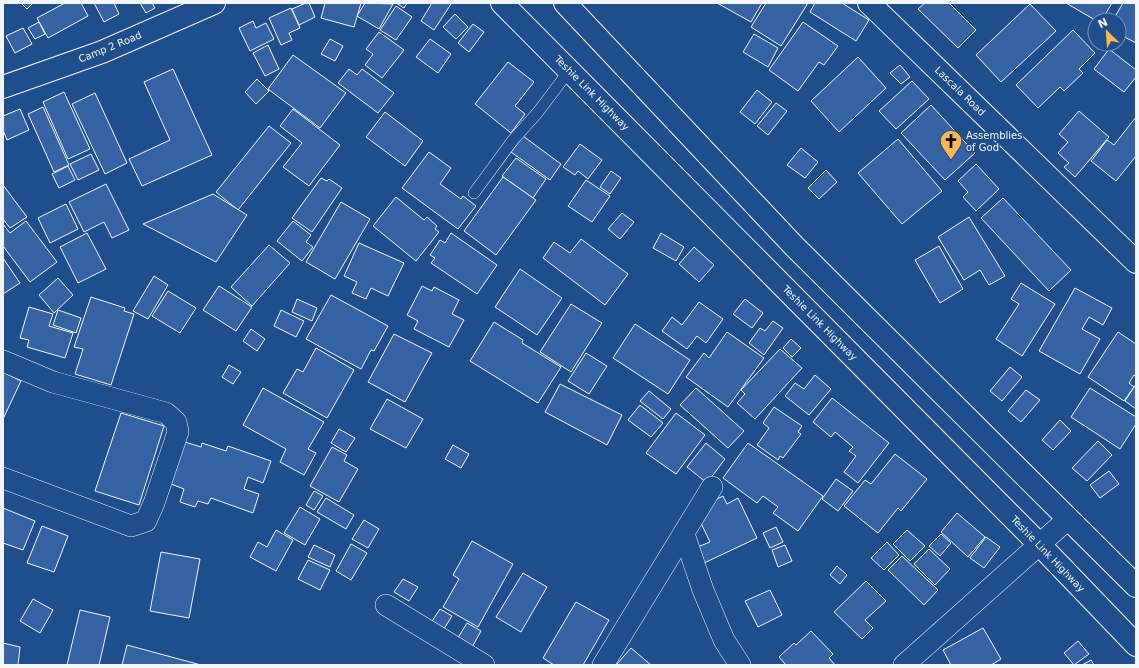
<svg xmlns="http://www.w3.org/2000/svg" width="1139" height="668" font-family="'DejaVu Sans',sans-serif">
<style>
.building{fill:#3563a3;stroke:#f2f6ff}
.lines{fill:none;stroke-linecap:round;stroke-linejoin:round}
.service-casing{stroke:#f2f6ff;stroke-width:12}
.minor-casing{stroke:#f2f6ff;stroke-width:22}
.tertiary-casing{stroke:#f2f6ff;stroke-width:24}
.secondary-casing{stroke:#f2f6ff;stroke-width:24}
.service{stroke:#1f4e8c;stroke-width:11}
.minor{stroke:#1f4e8c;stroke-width:21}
.tertiary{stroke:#1f4e8c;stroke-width:22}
.secondary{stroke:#1f4e8c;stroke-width:22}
.labels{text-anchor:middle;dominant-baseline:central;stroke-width:3;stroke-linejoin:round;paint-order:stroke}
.street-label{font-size:10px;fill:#f2f6ff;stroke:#1f4e8c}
.poi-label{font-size:10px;fill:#f2f6ff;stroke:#1f4e8c;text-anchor:start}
</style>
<rect width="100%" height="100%" fill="#1f4e8c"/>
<g class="building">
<polygon points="21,3 33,3 27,9"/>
<polygon points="65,3 81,3 88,16 48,38 37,18"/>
<polygon points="94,3 114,3 119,14 104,22"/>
<polygon points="140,3 152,3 155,8 146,13"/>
<polygon points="306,3 309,3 315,17 299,25 292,9"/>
<polygon points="325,3 361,3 354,27 321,18"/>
<polygon points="365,3 393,4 379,29 357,16"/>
<polygon points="396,3 407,3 404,8"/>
<polygon points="432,3 449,3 451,4 434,30 421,21"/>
<polygon points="717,3 762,3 751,22"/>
<polygon points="766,3 808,3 781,46 751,27"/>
<polygon points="815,3 842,3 869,20 856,41 810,12"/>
<polygon points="925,3 949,3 976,30 958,48 918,9"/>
<polygon points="1066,3 1112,3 1102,20 1095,20"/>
<polygon points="1123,3 1136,3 1136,43 1119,34 1119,20 1113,20"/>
<polygon points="1030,4 1056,31 1001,82 976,55"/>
<polygon points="396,6 412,17 396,40 380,30"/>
<polygon points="291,8 300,28 289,33 292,40 281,45 269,18"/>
<polygon points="455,14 468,27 456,39 443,27"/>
<polygon points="253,21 256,28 266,23 274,39 250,51 239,28"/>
<polygon points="39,22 45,34 35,39 28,28"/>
<polygon points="803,22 838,46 824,65 819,62 798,91 769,70"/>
<polygon points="473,24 484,32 469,52 458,43"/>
<polygon points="23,28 32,44 15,53 6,36"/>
<polygon points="1073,30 1095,53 1079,69 1083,73 1064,91 1060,87 1038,108 1016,85"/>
<polygon points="379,32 404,50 382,78 365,65 373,54 366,49"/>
<polygon points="754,34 778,48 768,67 743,52"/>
<polygon points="330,39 343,46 335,61 321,54"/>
<polygon points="430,39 451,54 438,73 416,57"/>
<polygon points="268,45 279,69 265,76 253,53"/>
<polygon points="1109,49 1136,70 1136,77 1124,92 1094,69"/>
<polygon points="293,55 346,93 320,128 268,89"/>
<polygon points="858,57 886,88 839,132 811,101"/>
<polygon points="508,62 534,82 515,106 525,114 511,133 475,104"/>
<polygon points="900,65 910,77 901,84 890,73"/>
<polygon points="173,69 212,155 142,186 129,159 170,140 144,82"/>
<polygon points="349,69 357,75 362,69 394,93 378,113 338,83"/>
<polygon points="257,79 269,91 256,104 245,92"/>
<polygon points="912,81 929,99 896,129 879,111"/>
<polygon points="757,90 772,102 755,124 740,112"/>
<polygon points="64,92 90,149 68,159 43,102"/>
<polygon points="95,93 127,163 105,174 72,104"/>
<polygon points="776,103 787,111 768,135 757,126"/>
<polygon points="931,105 975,153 945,180 901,133"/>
<polygon points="43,107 69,165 54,172 28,114"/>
<polygon points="20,109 29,130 7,140 3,130 3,116"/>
<polygon points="293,109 340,145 309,186 283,167 302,143 280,126"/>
<polygon points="1079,111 1109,137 1075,177 1064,167 1069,163 1058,153 1068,142 1059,134"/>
<polygon points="385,112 423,141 405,166 366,137"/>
<polygon points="1136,117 1136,156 1116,181 1091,161 1107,140 1114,145"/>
<polygon points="269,126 291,143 238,210 216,192"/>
<polygon points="523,136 561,164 550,180 511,152"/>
<polygon points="898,139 942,191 902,224 858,173"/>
<polygon points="580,144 602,160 588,179 578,171 575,175 563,167"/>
<polygon points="801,148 818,162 805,178 787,165"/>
<polygon points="429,152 451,168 440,184 461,199 463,196 476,206 458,229 402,188"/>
<polygon points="91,154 99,170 78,180 70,164"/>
<polygon points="516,158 546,179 533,198 502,176"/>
<polygon points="976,164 999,189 976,211 963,197 968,192 958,181"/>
<polygon points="68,166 75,180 59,188 52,174"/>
<polygon points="826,170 837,182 819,199 808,188"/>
<polygon points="611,171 621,178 610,194 600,187"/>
<polygon points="503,177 536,200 496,255 464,231"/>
<polygon points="321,178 327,181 329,179 342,188 312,232 292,218"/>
<polygon points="586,180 610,196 592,222 568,206"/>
<polygon points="106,184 129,230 112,238 104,222 84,232 69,202"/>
<polygon points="3,185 27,217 10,228 3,219"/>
<polygon points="213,194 247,215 216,262 143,224"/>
<polygon points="396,197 424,220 427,217 437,226 435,229 439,232 416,261 373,226"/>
<polygon points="1003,198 1071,270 1049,291 981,218"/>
<polygon points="341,202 370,219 335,279 306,262"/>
<polygon points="66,204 78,229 50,243 38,218"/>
<polygon points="622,213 634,222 620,239 608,229"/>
<polygon points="969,217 1005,276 989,285 980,270 964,280 938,237"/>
<polygon points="26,221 57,262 30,282 3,246 3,224 10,233"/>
<polygon points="293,221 311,235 306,242 313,247 302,261 277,241"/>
<polygon points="87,233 106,269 78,283 60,247"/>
<polygon points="451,233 497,265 477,294 431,263 435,258 430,255 440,240 445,243"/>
<polygon points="661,233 684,247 676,261 653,248"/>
<polygon points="581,239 628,274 605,305 543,258 554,242 570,253"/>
<polygon points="359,243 404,263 388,296 371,288 366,299 352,293 357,282 344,276"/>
<polygon points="269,245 290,263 252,306 231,287"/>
<polygon points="939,246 963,289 940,303 915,260"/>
<polygon points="694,247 714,265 699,282 679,264"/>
<polygon points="3,258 20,283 3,294"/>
<polygon points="520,269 562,298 537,335 495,307"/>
<polygon points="154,276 168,285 148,319 133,311"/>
<polygon points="58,278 73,295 54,313 39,295"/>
<polygon points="1021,283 1055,304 1022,356 996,339 1019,304 1011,299"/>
<polygon points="219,286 252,307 236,331 203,310"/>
<polygon points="422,286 432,291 434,287 459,300 452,314 464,320 449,347 414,329 418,321 407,315"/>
<polygon points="1075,288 1112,308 1103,325 1089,317 1082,329 1100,339 1080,374 1039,351"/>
<polygon points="168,291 196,308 180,333 152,316"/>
<polygon points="331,295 388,326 374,351 371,350 361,369 306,339"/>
<polygon points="91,297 125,308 124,311 134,314 111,385 75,374 83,349 74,347"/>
<polygon points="297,299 317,308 312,321 292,312"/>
<polygon points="745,299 763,313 752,328 733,314"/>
<polygon points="699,302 723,319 706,343 697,336 687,349 662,331 672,317 682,325"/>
<polygon points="571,304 602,323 571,372 540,352"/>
<polygon points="29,307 53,314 49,326 73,333 65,358 27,347 29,340 20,338"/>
<polygon points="58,310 81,318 76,333 53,325"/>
<polygon points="281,310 304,321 296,337 274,326"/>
<polygon points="773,321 783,328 764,355 749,343 760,328 765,331"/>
<polygon points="494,322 523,340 522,343 561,367 538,403 470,361"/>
<polygon points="635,324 690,360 668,394 613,358"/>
<polygon points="251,329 265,339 257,351 243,341"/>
<polygon points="727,332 764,358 728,407 686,377 704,353 709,358"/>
<polygon points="1118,332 1136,344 1136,376 1134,375 1129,383 1134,387 1124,401 1088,377"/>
<polygon points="394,334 432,353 405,402 368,382"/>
<polygon points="791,339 801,348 792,357 783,348"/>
<polygon points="316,348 354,370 327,418 283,393 297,369 303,372"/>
<polygon points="780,349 802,368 755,419 737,403 745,394 741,390"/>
<polygon points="586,353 607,366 589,394 568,381"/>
<polygon points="229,365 241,372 233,384 222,377"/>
<polygon points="1010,367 1022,377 1002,401 990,391"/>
<polygon points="3,372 21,381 3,419"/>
<polygon points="815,375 831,389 809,415 785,396 795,383 804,389"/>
<polygon points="560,384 622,415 607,445 545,412"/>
<polygon points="1136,384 1136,409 1125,401"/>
<polygon points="263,388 324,422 308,449 316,453 304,475 280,462 286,449 243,425"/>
<polygon points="696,388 744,431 728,448 680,405"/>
<polygon points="1090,388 1136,417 1136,424 1120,449 1071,417"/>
<polygon points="1026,390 1040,400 1021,422 1008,411"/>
<polygon points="649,391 671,409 663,419 640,401"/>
<polygon points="832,398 889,443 858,483 844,472 856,456 849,451 853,447 835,432 831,437 813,422"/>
<polygon points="387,399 423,419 406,448 370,429"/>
<polygon points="640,405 663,423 651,437 628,420"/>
<polygon points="774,407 802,426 798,432 801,434 783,458 780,456 778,460 757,445 769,428 763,423"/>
<polygon points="121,413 164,426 139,505 95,491"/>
<polygon points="676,413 705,435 676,474 646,453"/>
<polygon points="1060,420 1071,431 1053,450 1042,440"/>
<polygon points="339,429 355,438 346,452 331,443"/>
<polygon points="1098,441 1112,455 1087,481 1072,468"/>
<polygon points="185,442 201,447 202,443 226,451 228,446 271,461 263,483 248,477 244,489 259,494 253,513 211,498 208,504 198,501 195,507 180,502 184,489 171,484"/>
<polygon points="706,443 725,459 707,483 687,467"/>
<polygon points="748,443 823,496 798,531 773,513 778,507 763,496 757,503 723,478"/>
<polygon points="453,445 469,454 461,468 445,459"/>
<polygon points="332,447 347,455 344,461 358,469 339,502 310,486"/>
<polygon points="895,454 927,479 901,511 898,508 878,533 844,506 865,480 871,484"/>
<polygon points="1109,471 1119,484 1100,498 1090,485"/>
<polygon points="836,479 853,491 838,511 822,499"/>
<polygon points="314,491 323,496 314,510 306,505"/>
<polygon points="723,496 727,504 738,498 757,538 702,564 695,548 710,542 698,517 705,505"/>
<polygon points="326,498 354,515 346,529 317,512"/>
<polygon points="300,507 320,519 305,545 284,533"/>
<polygon points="3,508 35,521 23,550 3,543"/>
<polygon points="957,513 985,537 968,557 941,532"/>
<polygon points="364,520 379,529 368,548 352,539"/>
<polygon points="42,526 68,536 54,572 27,563"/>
<polygon points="776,527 783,542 770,548 763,533"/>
<polygon points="276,530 293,540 276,571 250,557 258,542 267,547"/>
<polygon points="907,530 925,546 910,561 893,544"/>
<polygon points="941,534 951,543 940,556 929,546"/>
<polygon points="986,537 1000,547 984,568 970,558"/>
<polygon points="472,541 513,564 478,627 443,607 459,579 453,575"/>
<polygon points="887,542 899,555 884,570 871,558"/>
<polygon points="351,544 367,553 351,580 336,571"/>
<polygon points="314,545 335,555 330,567 308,557"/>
<polygon points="785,545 792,561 778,567 772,550"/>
<polygon points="929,549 950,569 935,585 914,564"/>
<polygon points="161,552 200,559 189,618 150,611"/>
<polygon points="902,556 938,590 924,605 888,570"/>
<polygon points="308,560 330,570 320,590 298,579"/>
<polygon points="837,566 847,575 840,584 830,575"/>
<polygon points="523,573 547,587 521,632 496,617"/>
<polygon points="403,579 418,587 409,601 394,592"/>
<polygon points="866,581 886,601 865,620 873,628 862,639 834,612"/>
<polygon points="770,590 782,615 758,627 745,601"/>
<polygon points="33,599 53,610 40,633 20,621"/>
<polygon points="576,602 609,620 583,665 554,665 543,658"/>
<polygon points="440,609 452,616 442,632 430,624"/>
<polygon points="80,610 110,617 99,665 67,665"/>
<polygon points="467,623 481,631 471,649 456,641"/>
<polygon points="983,628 1001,659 991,665 951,665 943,650"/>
<polygon points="811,631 833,654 829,658 835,665 786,665 779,657 794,643 796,645"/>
<polygon points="1078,641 1089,654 1074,665 1064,653"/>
<polygon points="3,643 20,647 18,665 3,665"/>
<polygon points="127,645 201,665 122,665"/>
<polygon points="631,648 651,665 616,665"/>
<polygon points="1091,660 1094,665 1082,665"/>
</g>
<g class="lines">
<g class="service-casing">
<polyline id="service" points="474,193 513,140 538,112 569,71"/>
</g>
<g class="minor-casing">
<g id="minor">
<polyline points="3,361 53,382 166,413 176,422 178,432 154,503 146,521 131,526 3,478"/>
<polyline points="684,534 703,590 724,640 740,665"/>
<polyline points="386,605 484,665"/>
<polyline points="603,665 712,487"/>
<polyline points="904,665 1068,519"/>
</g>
</g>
<g class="tertiary-casing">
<g id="tertiary">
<polyline points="869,3 1136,262"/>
<polyline points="3,87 102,52 214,3"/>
</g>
</g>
<g class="secondary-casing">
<g id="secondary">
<polyline points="502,3 1039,544 1136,645"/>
<polyline points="565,3 794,246 1136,586"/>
</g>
</g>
<use href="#service" class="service"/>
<use href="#minor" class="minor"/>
<use href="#tertiary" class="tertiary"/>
<use href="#secondary" class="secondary"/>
</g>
<defs>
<g id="church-pin" transform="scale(1.15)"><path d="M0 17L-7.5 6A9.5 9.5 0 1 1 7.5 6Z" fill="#ffb74d" stroke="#1f4e8c"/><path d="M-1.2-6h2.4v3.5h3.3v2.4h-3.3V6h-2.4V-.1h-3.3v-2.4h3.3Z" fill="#111"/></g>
</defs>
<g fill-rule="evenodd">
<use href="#church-pin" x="951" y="141"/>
</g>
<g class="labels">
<g class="street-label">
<text transform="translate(110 47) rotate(-22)">Camp 2 Road</text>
<text transform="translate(960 91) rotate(44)">Lascala Road</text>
<text transform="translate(592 93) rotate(45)">Teshie Link Highway</text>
<text transform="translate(820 323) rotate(45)">Teshie Link Highway</text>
<text transform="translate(1048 554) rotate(46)">Teshie Link Highway</text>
</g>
<g class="poi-label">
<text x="966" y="135">Assemblies<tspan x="966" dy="12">of God</tspan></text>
</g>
</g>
<rect width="1139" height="668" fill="none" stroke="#f2f6ff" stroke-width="8"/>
<g transform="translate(1107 32) rotate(335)"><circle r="19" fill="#1f4e8c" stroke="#7391ba"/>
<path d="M0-3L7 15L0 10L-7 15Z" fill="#ffb74d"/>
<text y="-6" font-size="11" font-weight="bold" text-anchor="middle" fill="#f2f6ff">N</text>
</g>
</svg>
